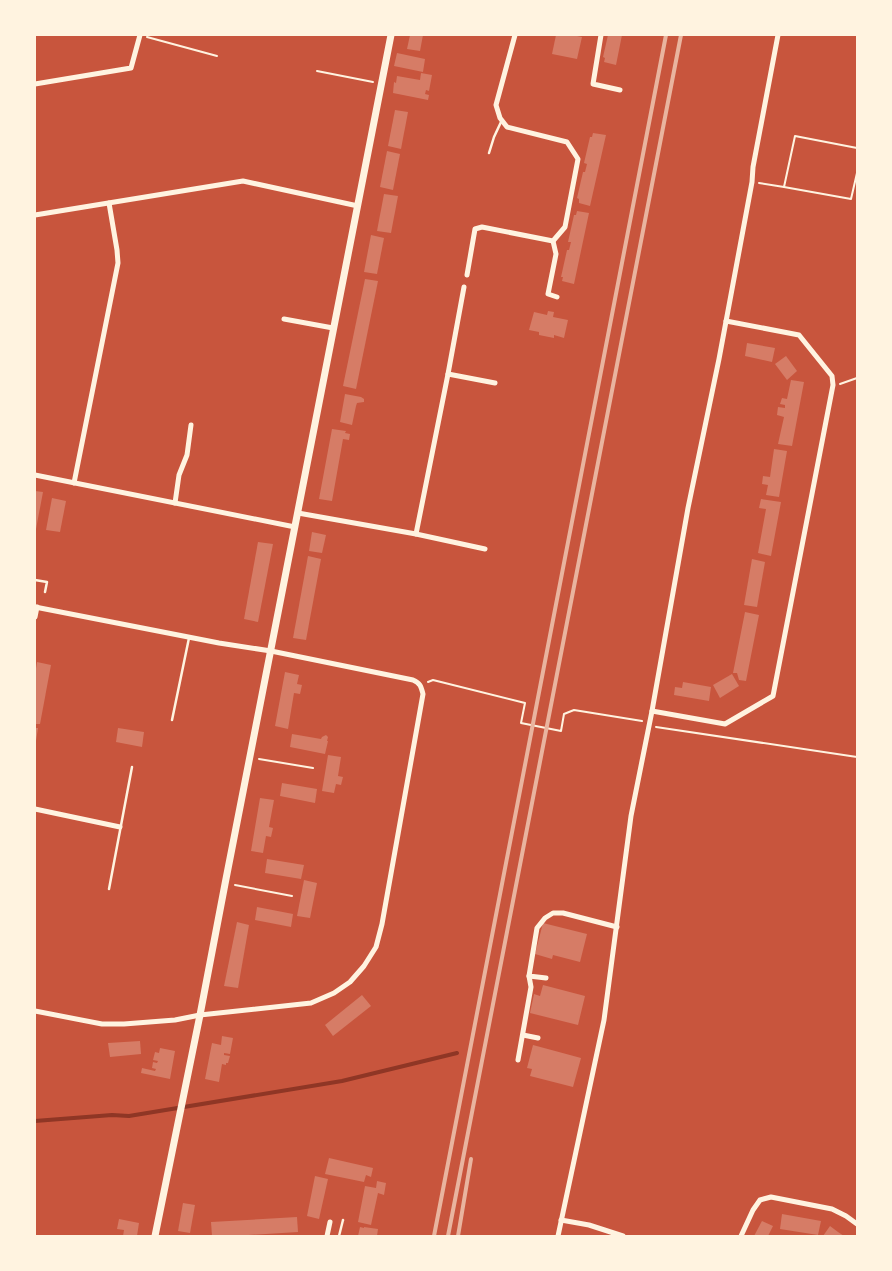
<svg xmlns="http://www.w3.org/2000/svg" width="892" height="1271" font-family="Ubuntu,sans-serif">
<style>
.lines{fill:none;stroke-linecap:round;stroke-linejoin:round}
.stream{stroke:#8f3625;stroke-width:4}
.building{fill:#d67c66}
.path{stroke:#fff3e0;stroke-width:2}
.service{stroke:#fff3e0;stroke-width:2.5}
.minor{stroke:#fff3e0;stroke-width:5}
.tertiary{stroke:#fff3e0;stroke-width:7}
.rail{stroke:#e9b49f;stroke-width:4}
</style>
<rect width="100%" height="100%" fill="#c8553d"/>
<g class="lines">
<polyline class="stream" points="35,1121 112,1115 129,1116 342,1081 457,1053"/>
</g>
<g class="building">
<polygon points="410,35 423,35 420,51 407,49"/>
<polygon points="556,35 572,35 582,37 577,59 552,54"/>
<polygon points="608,35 622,35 616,65 604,62 605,58 603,57"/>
<polygon points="397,53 425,59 423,72 394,66"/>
<polygon points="421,73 432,75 429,91 426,90 425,94 429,95 428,100 393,93 394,82 396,83 397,76 420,80"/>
<polygon points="395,110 408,112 401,149 388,146"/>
<polygon points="593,133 606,135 590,206 579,203 579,199 577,198 583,172 585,172 587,164 584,163 590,137 592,137"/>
<polygon points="387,151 400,154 393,190 380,187"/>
<polygon points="384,194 398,196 391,233 377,231"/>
<polygon points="577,211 589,213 574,284 562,281 563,277 561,277 567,250 569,250 571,242 568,242 574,215 576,215"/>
<polygon points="371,235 384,238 377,274 364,272"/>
<polygon points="365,279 378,281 356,389 343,386"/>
<polygon points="548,311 554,312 553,317 568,320 564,338 554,335 554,338 539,335 539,332 529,330 534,312 547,315"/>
<polygon points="747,343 775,348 772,362 745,356"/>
<polygon points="786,356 797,371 787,380 775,364"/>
<polygon points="791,380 804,382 792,446 778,444 784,417 777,415 778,407 785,408 785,405 780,404 782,398 787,399"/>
<polygon points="345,394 361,397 364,399 364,402 357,403 356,406 352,425 340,422"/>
<polygon points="332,429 346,431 345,433 350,434 349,440 343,439 332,501 319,499"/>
<polygon points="774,449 787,451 779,497 766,495 768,485 762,484 763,476 770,477"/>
<polygon points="35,491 43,492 36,529 35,529"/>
<polygon points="52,498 66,501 60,532 46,530"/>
<polygon points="761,499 781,502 771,556 758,553 766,509 759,508"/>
<polygon points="312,532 326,535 322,553 309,551"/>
<polygon points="258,542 273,544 258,622 244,619"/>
<polygon points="308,556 321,559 306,640 293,638"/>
<polygon points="752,559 765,562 757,607 744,605"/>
<polygon points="745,612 759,615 746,681 739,680 737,673 733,673"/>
<polygon points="37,662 51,665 40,724 35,724 35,675"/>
<polygon points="285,672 299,675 297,684 302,685 300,694 294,693 288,729 275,726"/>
<polygon points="732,674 739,686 720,698 713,685"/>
<polygon points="683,682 711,687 709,701 674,695 675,687 682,688"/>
<polygon points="35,728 38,728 36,741 35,741"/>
<polygon points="118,728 144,732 142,747 116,742"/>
<polygon points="292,734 321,739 322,737 326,735 328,737 327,741 328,741 325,754 290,747"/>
<polygon points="328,755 341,757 338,776 343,777 341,785 336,784 334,793 322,791"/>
<polygon points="282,783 317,789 315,803 280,796"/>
<polygon points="260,798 274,800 269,827 273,828 271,837 266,836 263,853 251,851"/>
<polygon points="267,859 304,865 301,879 265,873"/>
<polygon points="304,880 317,883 310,918 297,916"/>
<polygon points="257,907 293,914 291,927 255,920"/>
<polygon points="237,922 249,925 238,988 224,986"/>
<polygon points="543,923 587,934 580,962 553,955 552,959 535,954"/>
<polygon points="543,985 585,996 578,1025 530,1013 534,994 540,996"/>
<polygon points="362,995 371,1006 333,1036 325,1025"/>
<polygon points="222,1036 233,1038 230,1054 224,1053 224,1055 230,1056 228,1063 226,1063 226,1065 222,1064 219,1082 205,1079 212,1043 221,1045"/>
<polygon points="140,1041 141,1054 110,1057 108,1043"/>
<polygon points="533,1045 581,1058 573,1087 530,1076 532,1069 527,1068"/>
<polygon points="160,1048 175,1051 170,1079 141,1073 142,1068 155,1071 156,1069 152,1068 153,1062 157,1063 158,1061 153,1060 155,1052 159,1053"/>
<polygon points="329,1158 373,1168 371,1177 366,1175 364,1182 325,1174"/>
<polygon points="315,1176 328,1179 319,1219 307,1216"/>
<polygon points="377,1181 386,1183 384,1195 378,1193 371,1225 358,1222 365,1186 376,1188"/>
<polygon points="183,1203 195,1205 190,1233 178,1231"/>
<polygon points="782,1214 821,1221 818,1235 780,1229"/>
<polygon points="297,1217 298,1232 233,1236 212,1236 211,1222"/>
<polygon points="119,1219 139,1223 137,1236 123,1236 124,1230 117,1229"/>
<polygon points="762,1221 773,1226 768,1236 754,1236"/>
<polygon points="830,1226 838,1232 844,1236 823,1236"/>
<polygon points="360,1227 364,1228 364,1227 378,1229 377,1236 358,1236"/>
</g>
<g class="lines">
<g class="path">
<polyline points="147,37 217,56"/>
<polyline points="317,71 373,82"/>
<polyline points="759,183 784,187 795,136 857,148"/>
<polyline points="784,187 851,199 857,173"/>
<polyline points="840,384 857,378"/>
<polyline points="428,682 433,680 525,703 521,723 561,731 564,714 574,710 642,721"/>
<polyline points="656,727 857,757"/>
<polyline points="259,759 313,768"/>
<polyline points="235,885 292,896"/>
</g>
<g class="service">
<polyline points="489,153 494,137 501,122"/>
<polyline points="35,580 47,582 45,592"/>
<polyline points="172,720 189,638"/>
<polyline points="109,889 132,767"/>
<polyline points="339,1236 343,1220"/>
</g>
<g class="minor">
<polyline points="601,35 593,84 620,90"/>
<polyline points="35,84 131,68 140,35"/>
<polyline points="35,215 243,181 358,206"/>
<polyline points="553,241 556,254 548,294 557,297"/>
<polyline points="467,275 475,229 482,227 553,241 565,227 578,159 567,142 507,127 500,118 496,105 515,35"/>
<polyline points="284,319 333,328"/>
<polyline points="448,374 495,383"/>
<polyline points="35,475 295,527"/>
<polyline points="74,483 118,263 117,250 109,203"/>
<polyline points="175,503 179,475 187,455 191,425"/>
<polyline points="298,513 416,534 485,549"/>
<polyline points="416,534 448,374 464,287"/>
<path d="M35,607l184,36 52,8 142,29c7,3 8,6 10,14l-41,230 -6,23 -12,19 -14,16 -16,11 -23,10 -111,12 -25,5 -51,4h-22l-67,-13"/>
<polyline points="35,617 37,607"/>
<polyline points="652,711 725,724 773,696 833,385 832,376 799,335 726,321"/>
<polyline points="35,809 120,827"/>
<polyline points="546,978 529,976 537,928 545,918 553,913 563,913 617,927"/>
<polyline points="523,1035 538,1038"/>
<polyline points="518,1060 531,987 529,976"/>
<polyline points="561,1220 589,1225 623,1236"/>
<polyline points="327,1236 330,1222"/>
<polyline points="558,1236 604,1020 631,816 652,711 688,508 719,359 752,182 753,167 778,35"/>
<polyline points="741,1236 753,1210 760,1200 771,1197 832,1209 846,1216 857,1224"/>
</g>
<polyline class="tertiary" points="155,1236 200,1015 225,884 391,35"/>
<g class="rail">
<polyline points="434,1236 666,35"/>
<polyline points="448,1236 681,35"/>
<polyline points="458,1236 471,1159"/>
</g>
</g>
<rect width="892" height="1271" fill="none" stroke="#fff3e0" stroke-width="72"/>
</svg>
